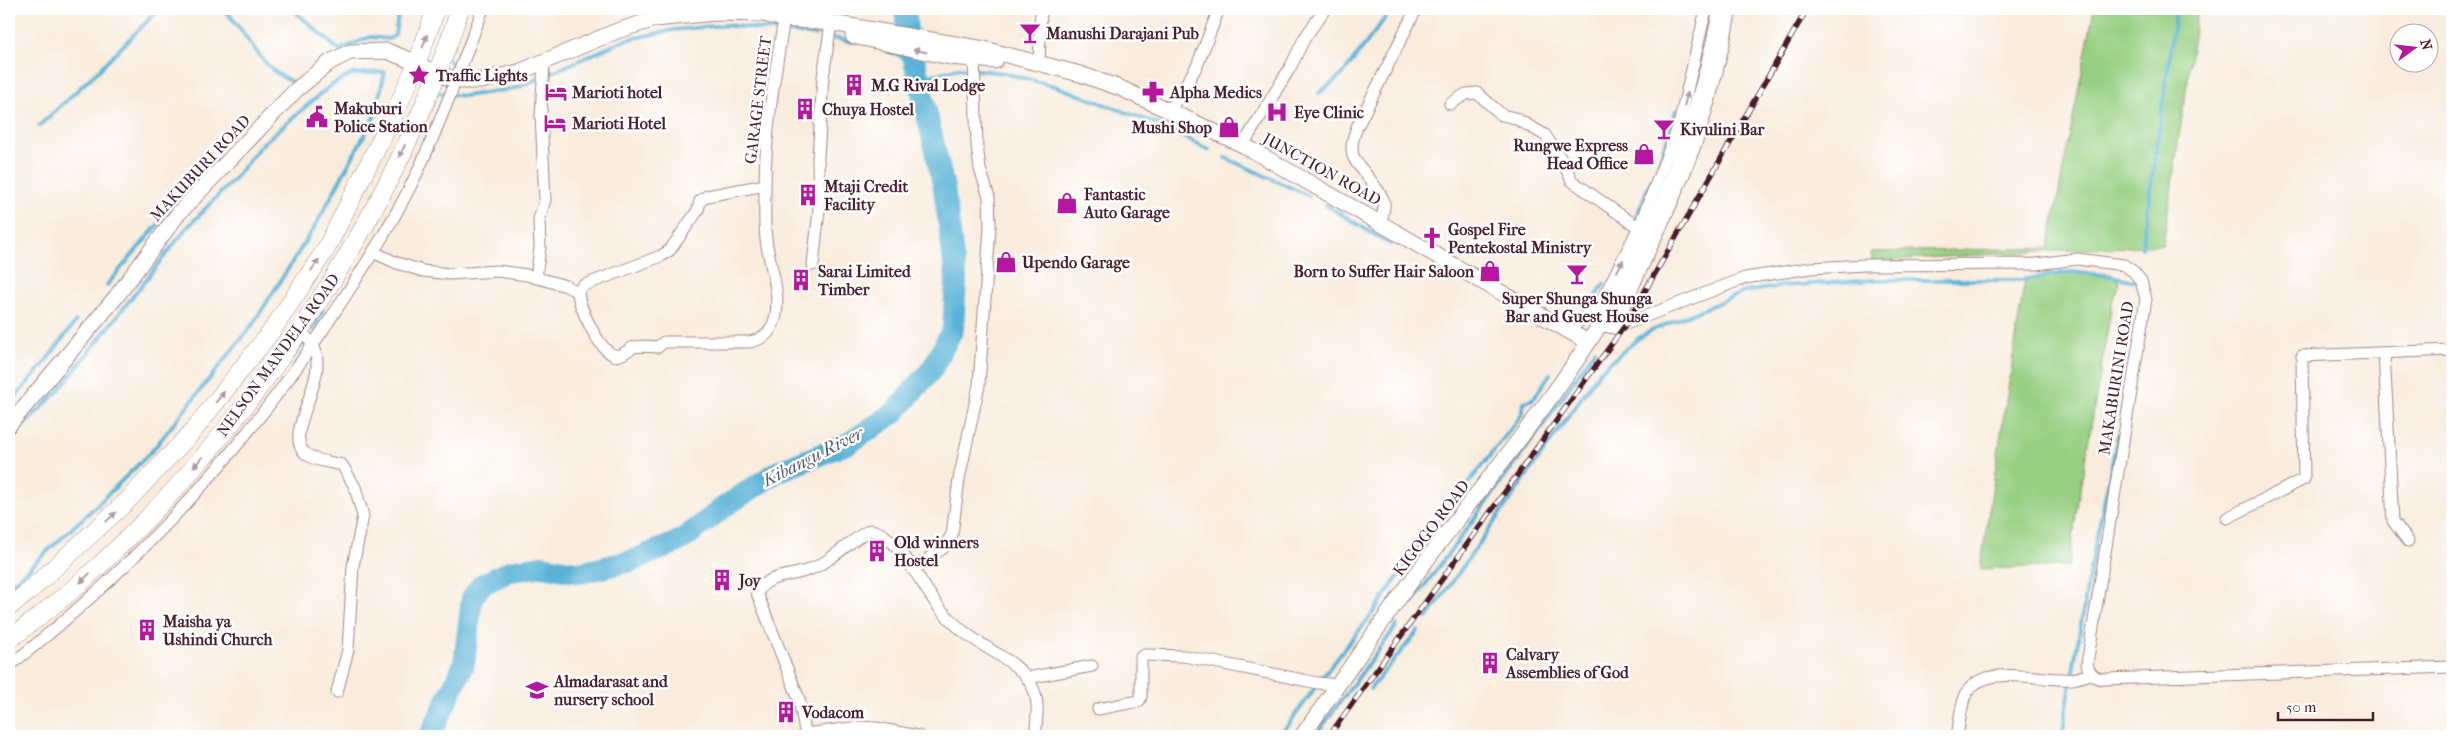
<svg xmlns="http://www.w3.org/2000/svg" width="2461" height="745" font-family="'IM FELL French Canon',serif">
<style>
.green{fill:#98d083;stroke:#717857}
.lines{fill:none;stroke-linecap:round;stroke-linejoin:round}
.stream{stroke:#5ab3d7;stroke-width:4}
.river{stroke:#5ab3d7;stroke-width:22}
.street-casing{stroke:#a28684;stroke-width:13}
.secondary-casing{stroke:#a28684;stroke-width:17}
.primary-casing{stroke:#a28684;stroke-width:19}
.street{stroke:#fff;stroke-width:11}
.secondary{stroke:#fff;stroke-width:15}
.primary{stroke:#fff;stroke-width:18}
.rail-casing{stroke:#4a1f2b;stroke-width:5.5}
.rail{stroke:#fff;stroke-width:4;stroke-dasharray:11;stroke-linecap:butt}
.oneway{fill:#ae9aa0}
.labels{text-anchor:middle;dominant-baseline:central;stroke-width:5;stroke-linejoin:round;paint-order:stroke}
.poi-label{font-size:16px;font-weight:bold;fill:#4a1f2b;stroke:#fff;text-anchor:start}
.street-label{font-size:16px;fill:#4a1f2b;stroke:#fff}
.water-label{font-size:18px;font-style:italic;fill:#505a70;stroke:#fff}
</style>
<rect width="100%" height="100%" fill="#fff"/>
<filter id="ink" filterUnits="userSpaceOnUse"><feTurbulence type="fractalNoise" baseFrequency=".02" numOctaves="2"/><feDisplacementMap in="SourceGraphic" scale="10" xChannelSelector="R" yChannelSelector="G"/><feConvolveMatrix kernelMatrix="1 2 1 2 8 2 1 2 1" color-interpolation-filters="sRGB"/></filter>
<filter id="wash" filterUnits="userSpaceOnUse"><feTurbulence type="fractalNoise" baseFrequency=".0096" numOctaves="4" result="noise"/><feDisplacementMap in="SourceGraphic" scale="20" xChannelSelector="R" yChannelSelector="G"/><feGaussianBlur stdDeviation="1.12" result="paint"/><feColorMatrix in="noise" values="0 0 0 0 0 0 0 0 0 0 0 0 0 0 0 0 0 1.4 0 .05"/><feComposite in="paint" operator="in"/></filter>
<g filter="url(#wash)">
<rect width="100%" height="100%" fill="#f9ecdd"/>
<g class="green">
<polygon points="2094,9 2198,9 2163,245 1872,261 1871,252 2048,248"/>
<polygon points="2069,271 2106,274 2120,281 2113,299 2077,507 2069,566 1980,569 2025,279"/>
</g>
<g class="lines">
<g class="stream">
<path d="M224,9c18,19 30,44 50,62 6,5 14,8 20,12"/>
<polyline points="292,9 339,50 370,37 389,39 395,35 399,9"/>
<polyline points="781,9 811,14"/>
<polyline points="664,11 673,9"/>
<polyline points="833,38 852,42"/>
<polyline points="888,50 915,63 930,76 959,68 1004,73 1058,87 1160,125 1209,150"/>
<polyline points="447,58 457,69"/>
<polyline points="1319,93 1342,75 1392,9"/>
<polyline points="436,95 437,93 465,96 517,88 625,40 674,30 725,25 815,35"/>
<polyline points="39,126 98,71 159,9"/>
<polyline points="1226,158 1309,196"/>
<polyline points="1659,162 1676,110"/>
<polyline points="1326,205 1390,244"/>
<polyline points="1636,218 1651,180"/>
<polyline points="2142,248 2176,9"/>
<polyline points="107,285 182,196 221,158"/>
<polyline points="1590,305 1604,284"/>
<polyline points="313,330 323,310"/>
<polyline points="282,369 303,344"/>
<polyline points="9,404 42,366 76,321"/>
<polyline points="9,440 59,390 185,230 234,179 262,144 330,86 352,74 385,72 374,117 317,223 253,324 152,451 96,506 9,587"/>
<polyline points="1434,527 1521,416 1524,402 1533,399 1550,374"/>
<polyline points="1412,603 1539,431 1595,350"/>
<polyline points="1372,614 1430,531"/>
<polyline points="1427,618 1600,371 1639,338 1653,330 1744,292 1782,286 1873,280 2022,280 2070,272 2107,275 2135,281"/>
<polyline points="1370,689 1418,631"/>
<polyline points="1280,736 1336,659 1370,617"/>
<polyline points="1315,736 1397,625"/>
<polyline points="2062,736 2090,570 2118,436"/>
</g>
<polyline class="river" points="430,736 464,664 472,598 481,585 510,571 543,566 580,573 631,561 673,544 686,537 724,507 777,472 849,443 894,413 932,369 953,329 956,279 944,188 907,29 905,9"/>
</g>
</g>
<g filter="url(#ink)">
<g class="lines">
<g class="street-casing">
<g id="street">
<polyline points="1039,64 1041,9"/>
<polyline points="1450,104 1466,94 1477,93 1502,115 1515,118 1545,135 1563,162 1572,181 1645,232"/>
<polyline points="1170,110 1197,66 1219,9"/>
<polyline points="1243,145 1291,66 1304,39 1325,9"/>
<path d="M765,185l-58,11 -7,5 -2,9 -28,40 -9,6 -79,30 -4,6c1,15 21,58 36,63 8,3 14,-7 21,-8 7,-2 16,0 23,0l6,-5h85c12,-2 21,-8 25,-20 9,-26 -5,-57 -8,-83 -2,-17 -1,-36 -1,-53 0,-56 10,-112 19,-167"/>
<path d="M1381,222c1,-6 4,-14 3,-20 -1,-6 -6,-11 -10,-17 -16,-24 -30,-25 -17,-58l59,-118"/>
<polyline points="373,252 397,263 423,271 450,274 497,271 527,275 566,286 578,292"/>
<polyline points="813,265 819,210 818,158 823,77 830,30"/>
<polyline points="536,278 540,248 539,219 545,200 541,115 544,62"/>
<path d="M1598,325l17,3 130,-50 66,-10 54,-3 171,-1 41,-5 47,6 10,7 7,9 5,18 -59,365c2,10 8,15 18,15l347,-12"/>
<path d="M1615,328c27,-64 61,-127 84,-193 13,-41 24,-84 32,-126"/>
<path d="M300,330c4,5 10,10 13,15 18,34 -31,88 -8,108 8,8 26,9 37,12l13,22 8,29 -10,50 -5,84 -11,42"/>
<polyline points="1569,330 1600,304 1639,227 1679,125 1706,9"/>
<polyline points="2384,353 2393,521 2408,541"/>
<polyline points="2227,518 2304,479 2302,356 2452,350"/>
<polyline points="913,570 943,548 952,535 959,479 979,385 990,227 989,197 980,169 977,146 974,58"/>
<path d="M9,666c135,-106 242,-223 335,-368 26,-40 52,-81 73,-125 25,-53 45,-109 66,-164"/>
<polyline points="1027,678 1092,666"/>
<polyline points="1098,709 1139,701 1141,697 1141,657 1145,655 1184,656 1318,683 1338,685"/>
<polyline points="806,734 859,727 876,728 918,736"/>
<path d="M806,736l-7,-37 -42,-106c9,-19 34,-16 51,-23 24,-8 40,-29 62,-40 29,3 53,60 72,81 10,11 22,22 35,30 18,13 43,23 54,43 9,15 6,35 4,52"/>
<path d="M1957,736c3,-13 3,-33 11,-45 18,-28 76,-9 104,-12 6,-1 12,-3 18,-5"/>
</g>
</g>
<g class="secondary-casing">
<g id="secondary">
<polyline points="853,36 950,57 995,61"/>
<polyline points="9,425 116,297 178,214 296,90 330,62 350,52 387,51 417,63 435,74 462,81 480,81 519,72 617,31 655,19 715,13 763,14 784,19 832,23 984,49 1080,74 1120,88 1243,145 1588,342"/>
<path d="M1302,736c47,-66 92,-133 141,-198 63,-83 132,-164 182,-257 45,-85 78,-178 96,-272"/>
</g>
</g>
<g class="primary-casing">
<g id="primary">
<polyline points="9,607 27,593 126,502 193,431 273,329 326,249 398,106 417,63 436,9"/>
<path d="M9,640c23,-19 49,-37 71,-57 166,-148 312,-362 380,-574"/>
</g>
</g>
<use href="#street" class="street"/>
<use href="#secondary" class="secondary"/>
<use href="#primary" class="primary"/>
<g class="rail-casing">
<polyline id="rail" points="1329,736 1626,324 1807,9"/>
</g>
<use href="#rail" class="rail"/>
</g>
<defs><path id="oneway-solid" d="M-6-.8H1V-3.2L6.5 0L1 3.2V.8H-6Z" transform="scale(1.25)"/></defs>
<g class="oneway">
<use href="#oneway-solid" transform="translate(425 41) rotate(-71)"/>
<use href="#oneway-solid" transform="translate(920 51) rotate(-169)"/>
<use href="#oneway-solid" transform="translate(1686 99) rotate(-75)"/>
<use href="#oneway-solid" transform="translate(402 151) rotate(116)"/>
<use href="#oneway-solid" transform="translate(315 265) rotate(-56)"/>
<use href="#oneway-solid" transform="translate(1620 266) rotate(-62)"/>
<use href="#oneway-solid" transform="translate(220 397) rotate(-52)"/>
<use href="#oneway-solid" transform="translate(198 462) rotate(132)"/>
<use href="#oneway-solid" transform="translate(111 517) rotate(-43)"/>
<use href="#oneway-solid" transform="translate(85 578) rotate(136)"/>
</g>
</g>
<defs>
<g id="bar-bare" transform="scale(1.725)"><path d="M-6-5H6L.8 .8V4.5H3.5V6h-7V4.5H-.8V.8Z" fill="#b5179e" stroke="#fff" stroke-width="2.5" paint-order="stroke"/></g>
<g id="sight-bare" transform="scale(1.725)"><path d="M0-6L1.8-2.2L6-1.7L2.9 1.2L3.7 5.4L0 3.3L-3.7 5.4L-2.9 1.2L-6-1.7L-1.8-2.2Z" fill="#b5179e" stroke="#fff" stroke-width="2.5" paint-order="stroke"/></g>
<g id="building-bare" transform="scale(1.725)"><path d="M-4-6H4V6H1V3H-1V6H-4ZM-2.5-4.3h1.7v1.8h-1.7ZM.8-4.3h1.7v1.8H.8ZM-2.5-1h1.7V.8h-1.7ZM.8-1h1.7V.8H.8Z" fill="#b5179e" stroke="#fff" stroke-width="2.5" paint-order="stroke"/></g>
<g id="hotel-bare" transform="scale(1.725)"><path d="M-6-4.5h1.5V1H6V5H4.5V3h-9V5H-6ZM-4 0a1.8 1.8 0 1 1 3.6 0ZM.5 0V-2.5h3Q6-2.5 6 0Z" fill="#b5179e" stroke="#fff" stroke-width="2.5" paint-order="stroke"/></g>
<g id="pharmacy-bare" transform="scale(1.725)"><path d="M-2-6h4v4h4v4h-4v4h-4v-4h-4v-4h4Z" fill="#b5179e" stroke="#fff" stroke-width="2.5" paint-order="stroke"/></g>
<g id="hospital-bare" transform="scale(1.725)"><path d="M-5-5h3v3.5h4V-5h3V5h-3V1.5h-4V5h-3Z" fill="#b5179e" stroke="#fff" stroke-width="2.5" paint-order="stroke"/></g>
<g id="civic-bare" transform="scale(1.725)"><path d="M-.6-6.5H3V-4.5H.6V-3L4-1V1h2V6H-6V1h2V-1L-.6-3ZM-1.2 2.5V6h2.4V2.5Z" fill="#b5179e" stroke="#fff" stroke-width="2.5" paint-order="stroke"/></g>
<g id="shop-bare" transform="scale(1.725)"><path d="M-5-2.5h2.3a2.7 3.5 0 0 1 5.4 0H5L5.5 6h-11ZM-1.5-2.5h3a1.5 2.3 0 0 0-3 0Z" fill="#b5179e" stroke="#fff" stroke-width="2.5" paint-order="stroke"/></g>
<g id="church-bare" transform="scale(1.725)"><path d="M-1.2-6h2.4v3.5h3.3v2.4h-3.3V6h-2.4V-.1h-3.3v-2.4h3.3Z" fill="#b5179e" stroke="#fff" stroke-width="2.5" paint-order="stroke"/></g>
<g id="school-bare" transform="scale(1.725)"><path d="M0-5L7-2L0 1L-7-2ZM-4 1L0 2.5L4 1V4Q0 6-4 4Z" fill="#b5179e" stroke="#fff" stroke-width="2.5" paint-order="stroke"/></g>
</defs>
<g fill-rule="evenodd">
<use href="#bar-bare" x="1030" y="33"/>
<use href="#sight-bare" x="419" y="75"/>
<use href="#building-bare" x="854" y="85"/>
<use href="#hotel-bare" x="556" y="92"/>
<use href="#pharmacy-bare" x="1153" y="92"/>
<use href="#building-bare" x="805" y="109"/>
<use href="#hospital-bare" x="1277" y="112"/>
<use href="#civic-bare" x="317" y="117"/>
<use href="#hotel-bare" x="555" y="123"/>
<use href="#shop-bare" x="1229" y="127"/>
<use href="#bar-bare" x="1664" y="129"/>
<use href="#shop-bare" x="1644" y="154"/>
<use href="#building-bare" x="808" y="195"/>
<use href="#shop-bare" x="1067" y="203"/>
<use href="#church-bare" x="1432" y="238"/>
<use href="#shop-bare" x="1006" y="262"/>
<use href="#shop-bare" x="1490" y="271"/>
<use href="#bar-bare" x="1577" y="274"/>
<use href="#building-bare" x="801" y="280"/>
<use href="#building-bare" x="877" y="551"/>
<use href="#building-bare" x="722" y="580"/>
<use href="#building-bare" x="147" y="630"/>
<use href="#building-bare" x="1490" y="663"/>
<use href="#school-bare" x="537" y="690"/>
<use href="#building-bare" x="786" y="712"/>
</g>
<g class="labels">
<g class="poi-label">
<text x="1046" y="33">Manushi Darajani Pub</text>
<text x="436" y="75">Traffic Lights</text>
<text x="871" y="85">M.G Rival Lodge</text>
<text x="572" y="92">Marioti hotel</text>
<text x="1170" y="92">Alpha Medics</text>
<text x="334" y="108">Makuburi<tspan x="334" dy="18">Police Station</tspan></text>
<text x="822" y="109">Chuya Hostel</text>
<text x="1294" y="112">Eye Clinic</text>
<text x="572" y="123">Marioti Hotel</text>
<text x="1212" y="127" text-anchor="end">Mushi Shop</text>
<text x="1680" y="129">Kivulini Bar</text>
<text x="1628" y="145" text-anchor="end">Rungwe Express<tspan x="1628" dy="18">Head Office</tspan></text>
<text x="824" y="186">Mtaji Credit<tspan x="824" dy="18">Facility</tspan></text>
<text x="1084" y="194">Fantastic<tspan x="1084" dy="18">Auto Garage</tspan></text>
<text x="1448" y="229">Gospel Fire<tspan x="1448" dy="18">Pentekostal Ministry</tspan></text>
<text x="1022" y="262">Upendo Garage</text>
<text x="818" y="271">Sarai Limited<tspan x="818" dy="18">Timber</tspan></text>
<text x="1474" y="271" text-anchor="end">Born to Suffer Hair Saloon</text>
<text x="1577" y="298" text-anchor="middle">Super Shunga Shunga<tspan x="1577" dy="18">Bar and Guest House</tspan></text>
<text x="894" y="542">Old winners<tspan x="894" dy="18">Hostel</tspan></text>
<text x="739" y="580">Joy</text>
<text x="163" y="621">Maisha ya<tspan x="163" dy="18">Ushindi Church</tspan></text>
<text x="1506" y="654">Calvary<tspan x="1506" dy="18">Assemblies of God</tspan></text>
<text x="554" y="681">Almadarasat and<tspan x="554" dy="18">nursery school</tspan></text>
<text x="802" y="712">Vodacom</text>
</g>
<g class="street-label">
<text transform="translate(758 100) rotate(-83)">GARAGE STREET</text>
<text transform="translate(200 168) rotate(-47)">MAKUBURI ROAD</text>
<text transform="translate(1322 169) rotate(29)">JUNCTION ROAD</text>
<text transform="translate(278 355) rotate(-54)">NELSON MANDELA ROAD</text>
<text transform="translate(2116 378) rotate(-81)">MAKABURINI ROAD</text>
<text transform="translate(1431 528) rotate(-53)">KIGOGO ROAD</text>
</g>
<g class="water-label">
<text transform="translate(813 457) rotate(-27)">Kibangu River</text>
</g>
</g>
<rect width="2461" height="745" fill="none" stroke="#fff" stroke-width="30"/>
<g transform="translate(2414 48) rotate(75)"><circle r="24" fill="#ffffff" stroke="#b7a5aa"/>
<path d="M0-4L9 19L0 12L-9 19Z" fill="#b5179e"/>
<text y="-8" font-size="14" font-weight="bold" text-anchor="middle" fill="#4a1f2b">N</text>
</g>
<path d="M2278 712v8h95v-8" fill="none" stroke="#4a1f2b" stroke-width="2.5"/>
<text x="2286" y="712" font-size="15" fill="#4a1f2b" stroke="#ffffff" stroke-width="4" paint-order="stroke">50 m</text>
</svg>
